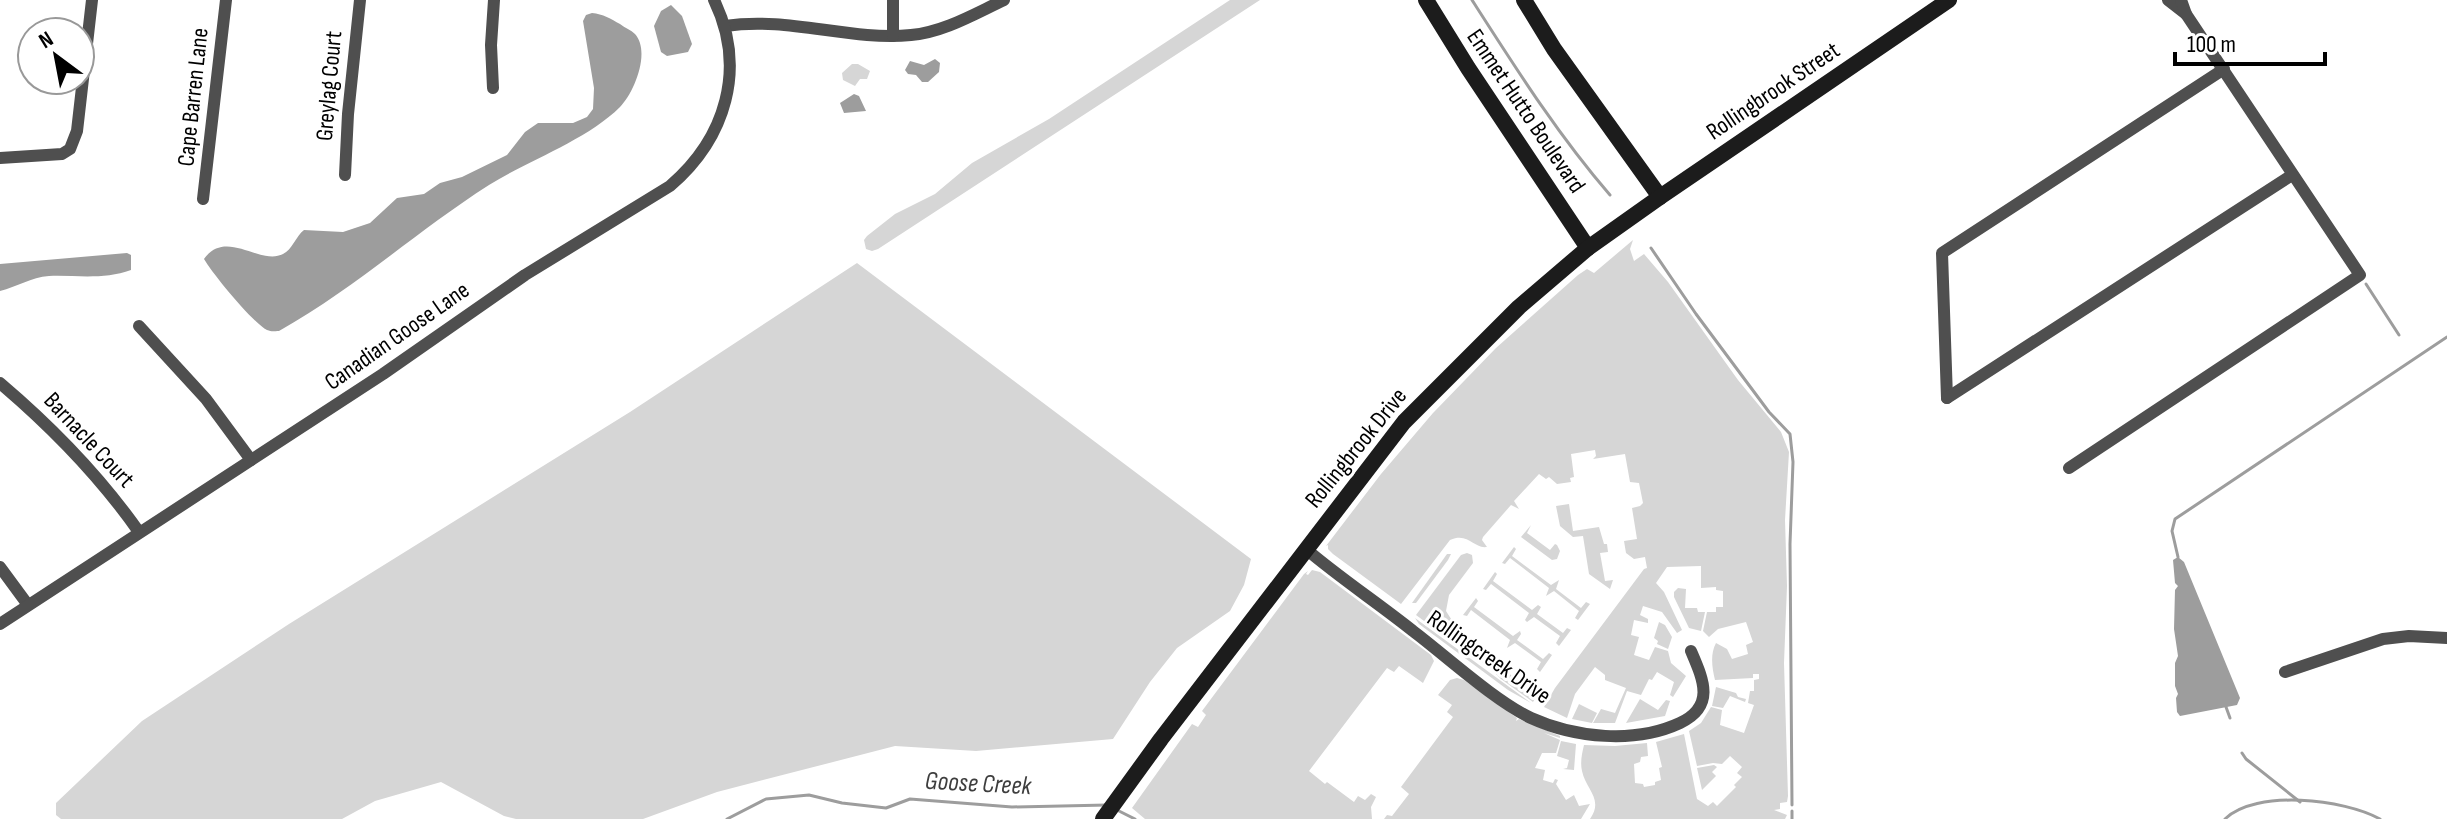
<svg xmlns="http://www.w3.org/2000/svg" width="2447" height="819" font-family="'Sofia Sans Condensed',sans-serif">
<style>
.green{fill:#d6d6d6}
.water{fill:#9d9d9d}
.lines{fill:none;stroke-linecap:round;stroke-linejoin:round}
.stream{stroke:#9d9d9d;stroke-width:3}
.street{stroke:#4f4f4f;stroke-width:12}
.secondary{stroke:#1c1c1c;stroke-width:16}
.labels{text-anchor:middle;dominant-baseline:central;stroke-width:6;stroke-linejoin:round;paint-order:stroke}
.street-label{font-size:24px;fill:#000;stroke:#fff}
.water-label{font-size:26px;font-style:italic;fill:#3e3e3e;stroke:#fff}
</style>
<rect width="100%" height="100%" fill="#fff"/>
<g class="green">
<polygon points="1230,0 1260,0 878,249 872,251 866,249 864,240 867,236 895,214 935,194 972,163 1049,119"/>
<polygon points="852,64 858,64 870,71 867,79 860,79 855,86 843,80 842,73"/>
<path d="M1633,240l-3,9 4,12 10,-7 24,28 70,98 43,52 8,20 -4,68 2,66 -3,77 4,133 -1,6 -7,1v6l-6,1 13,5 -2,4h-195c14,-20 -4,-29 -8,-48 -2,-8 0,-18 2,-26l31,1 32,-3 1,13 -7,1 -1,5 -6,2 1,19 8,1 1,3 11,-2v-3l6,-2 -2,-12 3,-1 -6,-25 28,-8 13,65 11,7 5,-4 4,4 19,-19 -2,-2 8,-8 -5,-4 5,-6 -12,-11 -8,8 -9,-1 -16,3 -8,-35 12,-8 10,-16 11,3 -2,15 24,8 10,-28 -6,-2 2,-12h4v-11l5,-1v-5h-6v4l-38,2c-3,-12 -5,-26 1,-37l11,6 5,10 16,-5 -2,-9 7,-3 -7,-20 -28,7 -9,8 -6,-6 4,-19h9v-5h7v-16l-7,-1v-3l-15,1v-22l-34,1 -11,16 8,9 18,38 -5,3 -15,-21 -19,-6 -3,9 8,4v4l-14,-3 -3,15 8,2 -5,18 15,5 6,-13 13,4 3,12 15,13 -13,21 -3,-2 4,-13 -17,-10 -5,8 -3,-1 -8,16 -14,-4 -12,32h-22l8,-14 14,4 11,-25 -21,-8v-5l-10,-8 -20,27 -8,24 -23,-11 11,-19 89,-119 3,-1 -2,-11 -11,2 -8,-6 -2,-12 13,-2 -5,-31 8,-2 3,-3 -4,-20 -9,-1 -5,-28 -32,5 3,-3 -1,-6 -24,4 3,23 -4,1 1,4 -14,2 -8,-7 -3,2 -7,-5 -25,27 5,8 -8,-4 -28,32 -1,3 5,7c-14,2 -18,-15 -37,-7l-49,64 -68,-50 -5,-5v-4l-2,1 55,-72 52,-61 63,-65 82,-73 9,-6 7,4z"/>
<polygon points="857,263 1251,559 1244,585 1230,611 1177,648 1150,682 1113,739 976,751 895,746 717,792 643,819 516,819 504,816 441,782 375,801 342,819 61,819 56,815 56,803 142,721 289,624 630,412"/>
<polygon points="1569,504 1573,531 1599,527 1604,544 1607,544 1608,552 1600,553 1605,581 1613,580 1610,589 1589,574 1583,536 1573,537 1560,526 1556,506"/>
<polygon points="1531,525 1527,533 1550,550 1555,544 1557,545 1560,551 1557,559 1552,560 1521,537"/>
<polygon points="1514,547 1516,549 1512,556 1551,585 1559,580 1556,589 1581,608 1586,602 1590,604 1578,620 1575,618 1579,611 1554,591 1546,596 1549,588 1510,558 1505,564 1502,563"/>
<polygon points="1467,553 1472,555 1473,563 1449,595 1446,611 1453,622 1443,635 1416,615 1461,555"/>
<polygon points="1447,554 1451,554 1448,560 1416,603 1412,603"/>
<polygon points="1312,570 1320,572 1431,655 1434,661 1423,683 1399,666 1394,672 1387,668 1309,771 1325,784 1327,782 1354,802 1358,796 1365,800 1371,794 1376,797 1371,807 1372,819 1145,819 1132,808 1192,724 1198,727 1206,715 1202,711 1304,574 1308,571 1306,574 1308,575"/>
<polygon points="1495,572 1497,574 1493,581 1532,610 1538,605 1541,607 1537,614 1563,633 1567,628 1571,630 1559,646 1556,643 1560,636 1534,617 1527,622 1525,620 1529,613 1491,584 1486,590 1483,589"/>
<polygon points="1678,588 1686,589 1685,608 1697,608 1698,612 1705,612 1701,631 1689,628 1674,597 1674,592"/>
<polygon points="1476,598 1478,601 1474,607 1513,636 1520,631 1521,634 1517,640 1543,659 1549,653 1552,655 1540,672 1537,669 1541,662 1515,643 1507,648 1510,640 1471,610 1467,616 1463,615"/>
<polygon points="1415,618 1531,703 1508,690 1419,624"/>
<polygon points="1659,622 1665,625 1672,637 1668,649 1657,644 1658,641 1654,638"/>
<polygon points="1450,630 1494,662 1501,657 1498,666 1528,687 1533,682 1539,685 1540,690 1533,702 1501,679 1489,667 1445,637"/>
<polygon points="1457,678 1464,680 1517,718 1516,721 1519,719 1560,736 1560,738 1544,733 1560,740 1556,753 1542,753 1535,768 1545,770 1543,780 1553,783 1555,779 1558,780 1556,784 1566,800 1574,795 1579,806 1590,804 1581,819 1384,819 1387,815 1392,816 1409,794 1401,787 1453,717 1447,712 1452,705 1438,695 1450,680"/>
<polygon points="1716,687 1736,693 1738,697 1746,699 1745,702 1730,696 1723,708 1712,706"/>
<polygon points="1640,699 1658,710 1666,700 1670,701 1665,716 1626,723"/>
<polygon points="1579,704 1597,713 1592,723 1572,719"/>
<polygon points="1561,741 1576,744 1574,770 1563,769 1567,768 1569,760 1557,756"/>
<polygon points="1714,765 1717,767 1712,772 1716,776 1702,790 1697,768"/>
</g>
<g class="water">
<polygon points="671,5 682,16 692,44 688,52 667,56 661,52 654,26 661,11"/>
<path d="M592,13c11,1 19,6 28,11 5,4 11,6 15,10 16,18 -1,59 -15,73 -33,33 -91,53 -131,78 -72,46 -135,104 -210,146 -5,0 -7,1 -12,-1 -14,-7 -55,-57 -63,-71 22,-31 56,7 79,-5 9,-4 13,-18 21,-24l39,2 27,-9 27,-25 27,-4 16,-11 22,-6 45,-22 18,-23 13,-9h35l14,-6 6,-8 1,-21 -11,-67 3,-6z"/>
<polygon points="935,59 940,63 939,72 928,82 922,82 916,75 908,74 905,70 910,61 924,65"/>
<polygon points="854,94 859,96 866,111 844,113 840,103"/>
<path d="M127,253l4,2v15c-27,10 -55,5 -82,6 -18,1 -32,11 -49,15v-27z"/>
<polygon points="2178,557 2184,562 2240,698 2237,705 2180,716 2177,712 2176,698 2178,694 2175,686 2175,663 2178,656 2174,629 2175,590 2178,586 2175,583 2173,560"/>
</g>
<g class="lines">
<g class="stream">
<path d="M1472,0c43,67 86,135 138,195"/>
<polyline points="1651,248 1696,314 1769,412 1790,434 1793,462 1790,544 1792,805"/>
<polyline points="2366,284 2399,335"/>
<polyline points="2178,557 2172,531 2175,519 2447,337"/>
<polyline points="2226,707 2230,718"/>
<polyline points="2242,753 2246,759 2300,802"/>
<polyline points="1117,810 1135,819"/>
<polyline points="1792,811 1792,819"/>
<polyline points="727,819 766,799 809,795 842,803 886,808 910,799 1012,807 1107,805"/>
<path d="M2225,819c31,-30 119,-20 155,0"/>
</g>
<g class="street">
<polyline points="2168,0 2186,14"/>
<path d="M725,26c64,-10 123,15 186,9 33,-3 63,-21 93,-35"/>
<polyline points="893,36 893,0"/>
<polyline points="493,88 491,45 494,0"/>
<polyline points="0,158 62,154 70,149 77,131 92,0"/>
<polyline points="345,175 348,114 360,0"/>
<polyline points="203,199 226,0"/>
<polyline points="139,326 206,399 251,460"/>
<path d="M0,383c53,45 99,92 139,149"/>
<polyline points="1947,398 1942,253 2224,69"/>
<polyline points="1947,398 2292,175"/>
<polyline points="2069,468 2360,275 2186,14 2181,0"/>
<path d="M1306,549c34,29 72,54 107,82 33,25 82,70 118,87 44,20 104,26 149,5 36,-17 23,-44 11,-72"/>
<polyline points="0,567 28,605"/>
<path d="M0,624l383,-250 142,-99 145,-89c56,-48 77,-118 44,-186"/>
<polyline points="2285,672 2383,639 2409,636 2447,638"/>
</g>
<g class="secondary">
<polyline points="1426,0 1468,68 1588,248"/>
<polyline points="1524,0 1554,49 1660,197"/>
<polyline points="1103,819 1161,739 1404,422 1519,307 1588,248 1660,197 1949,0"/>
</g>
</g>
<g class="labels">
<g class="street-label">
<text transform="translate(329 86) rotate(-85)">Greylag Court</text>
<text transform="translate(1773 91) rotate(-34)">Rollingbrook Street</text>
<text transform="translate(193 97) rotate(-84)">Cape Barren Lane</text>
<text transform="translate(1526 111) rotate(56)">Emmet Hutto Boulevard</text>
<text transform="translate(397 336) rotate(-35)">Canadian Goose Lane</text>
<text transform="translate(89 440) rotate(47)">Barnacle Court</text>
<text transform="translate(1356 448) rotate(-51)">Rollingbrook Drive</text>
<text transform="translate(1489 657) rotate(35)">Rollingcreek Drive</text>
</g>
<g class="water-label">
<text transform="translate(978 784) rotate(3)">Goose Creek</text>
</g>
</g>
<g transform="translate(56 56) rotate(328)"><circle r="38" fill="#ffffff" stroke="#999999" stroke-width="2"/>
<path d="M0-6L14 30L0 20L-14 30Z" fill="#000000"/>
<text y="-12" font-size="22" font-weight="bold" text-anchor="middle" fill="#000000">N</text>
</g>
<path d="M2175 52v12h150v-12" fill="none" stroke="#000000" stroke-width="4"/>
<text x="2187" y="52" font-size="24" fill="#000000" stroke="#ffffff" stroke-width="6" paint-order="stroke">100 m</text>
</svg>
